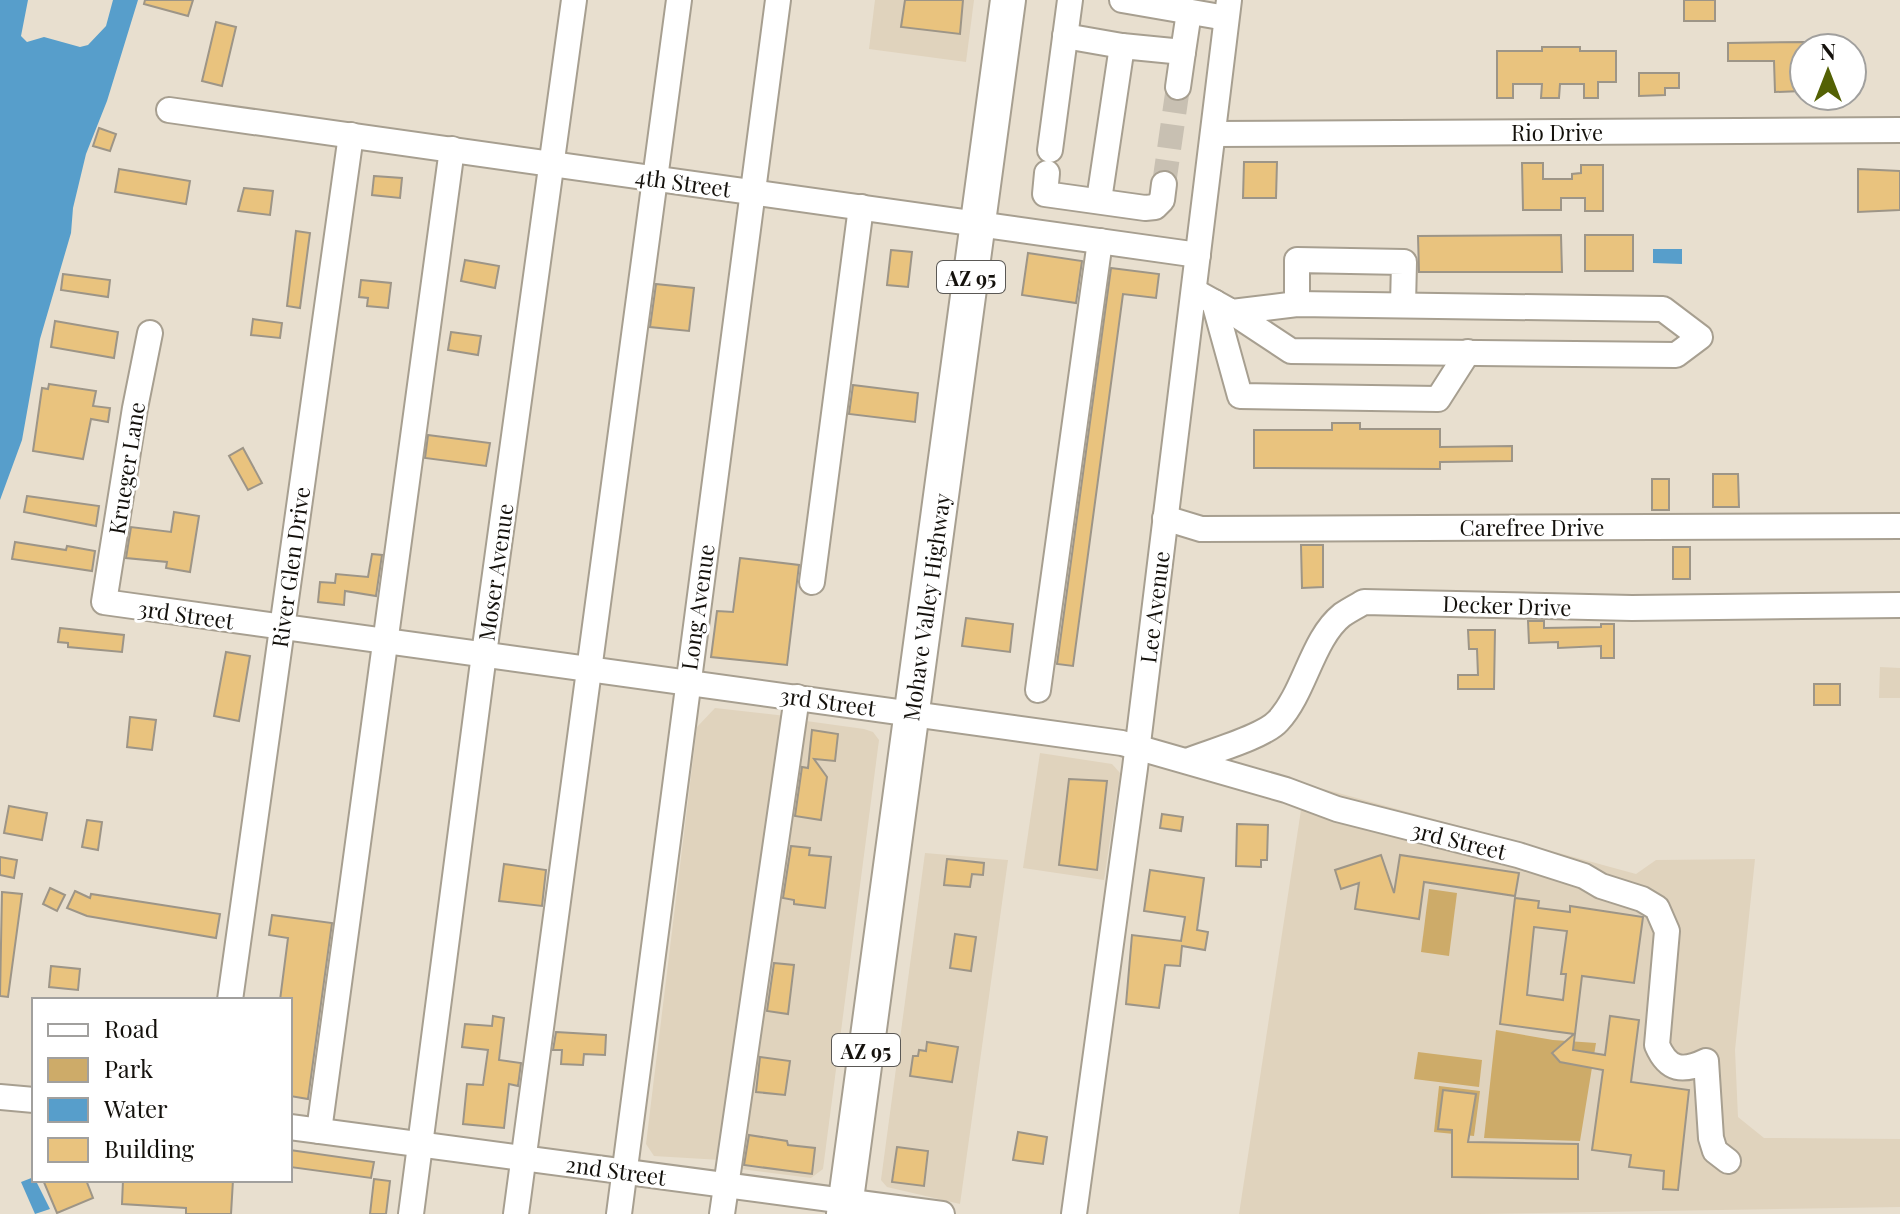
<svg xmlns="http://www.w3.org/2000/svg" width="1900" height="1214" font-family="'Playfair Display',serif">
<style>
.built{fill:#e0d3bd}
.green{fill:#cdab69}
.water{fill:#579ecb}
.building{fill:#e9c37e;stroke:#9d9587;stroke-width:2;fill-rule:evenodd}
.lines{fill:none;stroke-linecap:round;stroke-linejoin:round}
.minor-tunnel{stroke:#c8c0b2;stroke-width:24;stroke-dasharray:24 12;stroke-linecap:butt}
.minor-casing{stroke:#a79f90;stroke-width:28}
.highway-casing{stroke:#a79f90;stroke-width:38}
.minor{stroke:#fff;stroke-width:24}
.highway{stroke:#fff;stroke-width:34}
.labels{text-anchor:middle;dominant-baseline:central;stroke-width:6;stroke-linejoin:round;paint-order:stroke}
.shield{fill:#fff;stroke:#5a5855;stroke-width:2}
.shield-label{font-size:20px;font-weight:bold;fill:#14110c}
.street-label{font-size:22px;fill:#14110c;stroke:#fff}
</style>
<rect width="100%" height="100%" fill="#e8dfcf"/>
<g class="built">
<polygon points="875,0 974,0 966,62 869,49"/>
<polygon points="1880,667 1900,668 1900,698 1879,698"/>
<polygon points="715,708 786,716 721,1160 654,1156 646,1144 697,727"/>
<polygon points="799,720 864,729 873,732 879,740 823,1169 811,1178 733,1168"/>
<polygon points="1040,753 1112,764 1120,773 1104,880 1023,868"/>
<polygon points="1305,784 1636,874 1656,860 1755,859 1735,1050 1738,1117 1764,1138 1900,1139 1900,1207 1479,1214 1239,1214"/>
<polygon points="925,853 1008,860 960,1204 887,1187 881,1180"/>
</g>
<g class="green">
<polygon points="1429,889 1457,893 1449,956 1421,952"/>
<polygon points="1496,1030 1553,1040 1596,1043 1580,1141 1484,1138"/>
<polygon points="1418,1052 1482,1060 1479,1087 1414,1079"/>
<polygon points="1439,1086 1480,1091 1474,1136 1434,1132"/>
</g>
<g class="water">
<polygon points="0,0 28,0 21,36 27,42 44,37 80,47 88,45 106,26 113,0 138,0 107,101 86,154 73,208 71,233 40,339 22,440 0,500"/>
<polygon points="1653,249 1682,249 1682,264 1653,263"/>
<polygon points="34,1177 50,1209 35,1214 21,1182"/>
</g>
<g class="building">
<polygon points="145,0 193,0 188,16 144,4"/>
<polygon points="905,0 963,0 960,34 901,27"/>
<rect x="1684" y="0" width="31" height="21"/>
<polygon points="216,22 236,27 222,86 202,81"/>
<polygon points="1804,42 1802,91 1775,92 1774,61 1728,61 1728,43"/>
<polygon points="1542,47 1580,47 1580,51 1616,51 1616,82 1598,82 1598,98 1584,98 1584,84 1560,84 1559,98 1541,98 1542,84 1513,84 1513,98 1497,98 1497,51 1542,51"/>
<polygon points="1639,73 1679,73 1679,88 1665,88 1665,95 1639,96"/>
<polygon points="99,128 116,134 110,151 93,146"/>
<polygon points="1244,162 1277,162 1276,198 1243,198"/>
<polygon points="1522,163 1543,163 1543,179 1572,179 1572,174 1581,173 1581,165 1603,165 1603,211 1585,211 1585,198 1561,198 1561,210 1523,210"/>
<polygon points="119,169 190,181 186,204 115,192"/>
<polygon points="1858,169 1900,171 1900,210 1858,212"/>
<polygon points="374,176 402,178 400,198 372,195"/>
<polygon points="244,188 273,191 270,215 238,211"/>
<polygon points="296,231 310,233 300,308 287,306"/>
<polygon points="1561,235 1562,272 1419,272 1418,236"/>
<rect x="1585" y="235" width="48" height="36"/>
<polygon points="891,250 912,252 908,287 887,285"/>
<polygon points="1028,253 1082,261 1076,303 1022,295"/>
<polygon points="465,260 499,266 495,288 461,281"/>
<polygon points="1111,268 1159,274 1156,298 1123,294 1073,666 1057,664"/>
<polygon points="63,274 110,280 108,297 61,290"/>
<polygon points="361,280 391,283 388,308 367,306 368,298 359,297"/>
<polygon points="656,284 694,288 689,331 650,327"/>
<polygon points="253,319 282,323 280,338 251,335"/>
<polygon points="55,321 118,332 114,358 51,347"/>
<polygon points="451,332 481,336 478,355 448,350"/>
<polygon points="49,384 96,391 93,406 110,408 108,422 91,419 83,459 33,451 42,388 48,389"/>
<polygon points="853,385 918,393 915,422 849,414"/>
<polygon points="1332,423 1360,423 1360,429 1440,429 1440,447 1512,446 1512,461 1440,462 1440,469 1254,468 1254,430 1332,430"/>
<polygon points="428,435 490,443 486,466 425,458"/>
<polygon points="243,448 262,483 248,490 229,456"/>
<polygon points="1713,474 1738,474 1739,507 1713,507"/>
<rect x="1652" y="479" width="17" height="31"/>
<polygon points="27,496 99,506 96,526 24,512"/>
<polygon points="174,512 199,516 190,572 166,568 167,562 126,558 131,527 171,532"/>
<polygon points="15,542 66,550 67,546 95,551 92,571 12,559"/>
<polygon points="1301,545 1323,545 1323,587 1302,588"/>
<rect x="1673" y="547" width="17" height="32"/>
<polygon points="372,554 382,555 376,596 345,591 344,605 318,602 320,582 335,583 336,574 368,577"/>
<polygon points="740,558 799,565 787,665 711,657 717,611 733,612"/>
<polygon points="966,618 1013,624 1010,652 962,646"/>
<polygon points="1528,621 1544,621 1544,628 1601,627 1601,624 1614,624 1614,658 1601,658 1601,646 1558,648 1558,642 1529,643"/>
<polygon points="60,628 124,635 122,652 68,647 68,643 58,642"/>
<polygon points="1468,630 1495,630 1494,689 1458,689 1458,675 1478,675 1477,649 1469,649"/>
<polygon points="226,652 250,656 239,721 214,716"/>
<rect x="1814" y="684" width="26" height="21"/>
<polygon points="130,717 156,720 152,750 127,747"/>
<polygon points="812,730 838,734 835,761 814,759 827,777 821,820 795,816 802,767 808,768"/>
<polygon points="1069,779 1107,781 1097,870 1059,865"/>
<polygon points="9,806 47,813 42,840 4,833"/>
<polygon points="1162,814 1183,817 1181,831 1160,828"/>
<polygon points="87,820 102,822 98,850 82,847"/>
<polygon points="1237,824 1268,825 1267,860 1261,860 1261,867 1236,866"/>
<polygon points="791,846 810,848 809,855 831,857 825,908 794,904 794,900 783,898"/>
<polygon points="1381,855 1394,893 1400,855 1519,873 1515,896 1424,882 1419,919 1355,909 1359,883 1341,889 1335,870"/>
<polygon points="0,857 17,860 14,878 0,875"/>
<polygon points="947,859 984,863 983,875 972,874 970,887 944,885"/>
<polygon points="504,864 546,870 542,906 499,901"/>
<polygon points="1150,870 1204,878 1197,930 1208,932 1205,950 1182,946 1180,966 1165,965 1159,1008 1126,1004 1132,935 1181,941 1185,917 1144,911"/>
<polygon points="50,888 65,895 57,911 43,904"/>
<polygon points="75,891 90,898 91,894 220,914 216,938 87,916 67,908"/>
<polygon points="2,892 22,894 8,997 0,996"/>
<path d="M1515,898l24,3 -1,7 32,4v-6l73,11 -9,66 -52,-7 -9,74 32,5 5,-39 29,4 -8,62 58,8 -11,100 -15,-1 1,-18 -35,-4 2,-12 -39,-5 11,-80 -43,-8 -8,-9 22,-19 -74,-10zM1534,927l33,4 -6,43h5l-3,26 -36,-5z"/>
<polygon points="272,915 332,923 308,1099 290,1096 290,1000 280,1000 288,938 269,935"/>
<polygon points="955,934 976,937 971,971 950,968"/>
<polygon points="774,963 794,965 788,1014 767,1011"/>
<polygon points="51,966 80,969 78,990 49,987"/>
<polygon points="493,1016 504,1018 499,1060 521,1063 518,1086 509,1084 504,1128 463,1124 467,1084 483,1085 488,1050 462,1047 465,1024 492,1026"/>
<polygon points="556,1032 606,1035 605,1055 584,1054 583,1065 561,1064 562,1050 553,1050"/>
<polygon points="927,1042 958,1047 952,1082 910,1076 913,1056 918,1056 919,1050 926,1051"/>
<polygon points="760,1057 790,1061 785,1095 756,1092"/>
<polygon points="1443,1090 1476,1094 1468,1142 1578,1144 1578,1179 1452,1177 1452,1130 1438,1129"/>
<polygon points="1018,1132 1047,1137 1043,1164 1013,1160"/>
<polygon points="749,1135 787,1141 788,1145 815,1148 812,1174 744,1165"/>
<polygon points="897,1147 928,1151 924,1186 892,1182"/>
<polygon points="290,1150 374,1162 371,1178 290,1167"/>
<polygon points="374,1179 390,1181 386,1214 370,1214"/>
<polygon points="43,1180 86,1180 93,1198 57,1213"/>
<polygon points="123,1180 233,1180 231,1214 186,1214 186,1208 122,1204"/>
</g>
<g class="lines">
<polyline class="minor-tunnel" points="1164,184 1178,87"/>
<g class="minor-casing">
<g id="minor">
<polyline points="1122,0 1226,18"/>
<polyline points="1065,36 1122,46"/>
<polyline points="1178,87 1183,52"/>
<polyline points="169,110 1198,255"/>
<polyline points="1213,134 1900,130"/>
<polyline points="1050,150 1070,0"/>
<polyline points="1047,173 1045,194 1145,208 1155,207 1162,200 1164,184"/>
<polyline points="1099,200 1122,46 1183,52 1189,12"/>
<polyline points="1194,291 1232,312 1291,351 1676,355 1700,337 1663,309 1297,304 1232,312"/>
<polyline points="1214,302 1240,396 1438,399 1468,352"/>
<polyline points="1297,304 1297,260 1404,262 1403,305"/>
<path d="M150,333l-15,75 -31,194 1018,141 164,47 51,19 181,46 66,21 17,10 41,13 15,9 10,23 -10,114c11,26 26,27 49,16l5,77 4,13 13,10"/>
<polyline points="1165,518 1201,529 1900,526"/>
<polyline points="812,582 861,207"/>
<polyline points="1038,690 1100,241"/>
<path d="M1187,761c22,-9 77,-24 91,-40 27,-29 34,-82 64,-106 7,-5 15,-9 22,-13l268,6 268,-3"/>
<polyline points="230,1000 351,135"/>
<polyline points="0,1097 34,1100"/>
<polyline points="290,1127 942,1214"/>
<polyline points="319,1131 452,149"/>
<polyline points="411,1214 484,654 574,0"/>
<polyline points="516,1214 679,0"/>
<polyline points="619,1214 778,0"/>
<polyline points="722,1214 797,697"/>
<polyline points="1074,1214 1135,768 1229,0"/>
</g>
</g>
<g class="highway-casing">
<polyline id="highway" points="844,1214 1008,0"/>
</g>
<use href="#minor" class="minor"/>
<use href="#highway" class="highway"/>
</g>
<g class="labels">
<g class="shield">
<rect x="937" y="261" width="68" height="32" rx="6"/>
<rect x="832" y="1034" width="68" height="32" rx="6"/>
</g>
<g class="shield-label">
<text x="971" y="277">AZ 95</text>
<text x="866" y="1050">AZ 95</text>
</g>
<g class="street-label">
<text x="1557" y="132">Rio Drive</text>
<text transform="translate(683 182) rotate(8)">4th Street</text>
<text transform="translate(126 468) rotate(-81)">Krueger Lane</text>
<text x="1532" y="527">Carefree Drive</text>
<text transform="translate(290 567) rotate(-82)">River Glen Drive</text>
<text transform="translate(495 572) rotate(-82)">Moser Avenue</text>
<text transform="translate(1507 605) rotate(2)">Decker Drive</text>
<text transform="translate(697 607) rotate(-82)">Long Avenue</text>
<text transform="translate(926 607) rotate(-82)">Mohave Valley Highway</text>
<text transform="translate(1154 607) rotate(-83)">Lee Avenue</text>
<text transform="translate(186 614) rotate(8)">3rd Street</text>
<text transform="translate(828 701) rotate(8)">3rd Street</text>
<text transform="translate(1459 840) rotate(14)">3rd Street</text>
<text transform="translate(616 1170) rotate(8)">2nd Street</text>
</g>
</g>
<rect x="32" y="998" width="260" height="184" fill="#ffffff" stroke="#a1a09e" stroke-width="2"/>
<rect x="48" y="1024" width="40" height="12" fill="#ffffff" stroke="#a1a09e" stroke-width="2"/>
<text x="104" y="1038" font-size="24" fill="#14110c">Road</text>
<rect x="48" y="1058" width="40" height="24" fill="#cdab69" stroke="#a1a09e" stroke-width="2"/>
<text x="104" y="1078" font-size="24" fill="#14110c">Park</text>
<rect x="48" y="1098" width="40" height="24" fill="#579ecb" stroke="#a1a09e" stroke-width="2"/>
<text x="104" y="1118" font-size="24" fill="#14110c">Water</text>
<rect x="48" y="1138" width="40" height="24" fill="#e9c37e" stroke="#a1a09e" stroke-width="2"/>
<text x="104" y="1158" font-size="24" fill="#14110c">Building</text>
<g transform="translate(1828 72)"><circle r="38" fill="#ffffff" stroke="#a1a09e" stroke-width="2"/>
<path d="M0-6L14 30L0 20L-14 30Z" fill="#536104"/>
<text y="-12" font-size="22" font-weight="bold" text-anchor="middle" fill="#14110c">N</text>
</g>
</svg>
